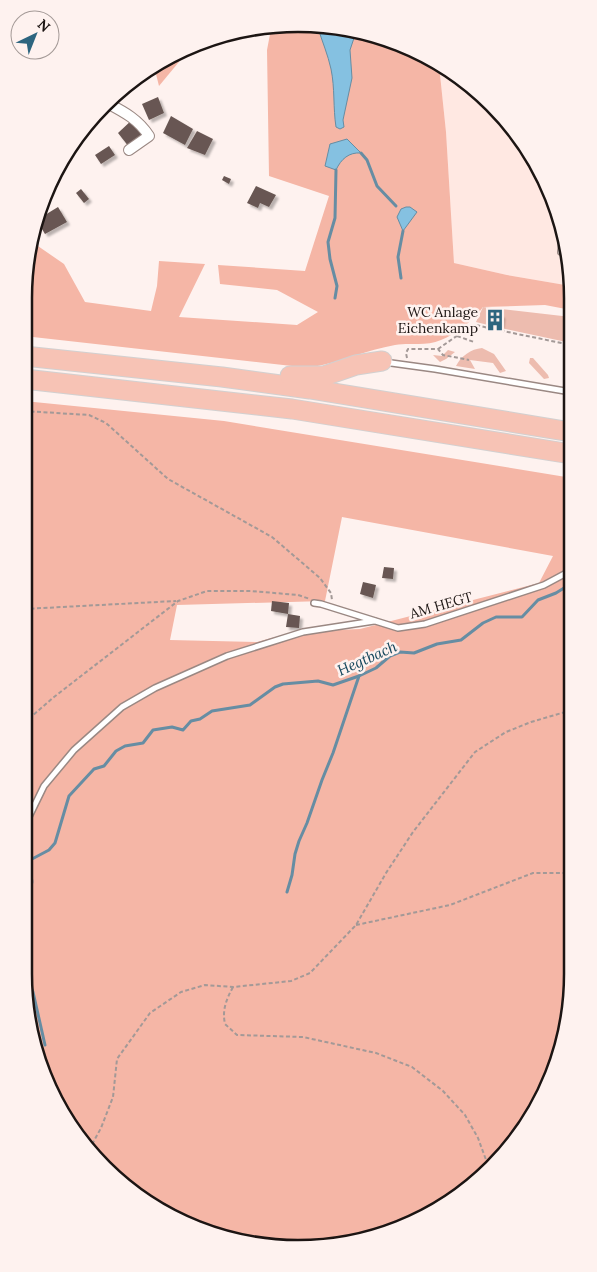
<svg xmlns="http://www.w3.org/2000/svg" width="597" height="1272" font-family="Lora,serif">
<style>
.built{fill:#ffe8e2}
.green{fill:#edbcaf}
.forest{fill:#f5b6a6;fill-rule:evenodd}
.water{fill:#85c1e1;stroke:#668da3}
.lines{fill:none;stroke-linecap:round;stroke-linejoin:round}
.stream{stroke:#668da3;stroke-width:3}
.building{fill:#675752;filter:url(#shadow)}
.service-casing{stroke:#9a8883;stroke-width:8}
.minor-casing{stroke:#9a8883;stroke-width:12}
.motorway-casing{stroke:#d2d0d0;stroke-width:21}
.path{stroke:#a39997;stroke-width:2;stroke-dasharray:4 2.5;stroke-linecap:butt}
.service{stroke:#fff;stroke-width:5}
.minor{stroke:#fff;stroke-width:10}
.motorway{stroke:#f7c3b5;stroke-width:19}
.labels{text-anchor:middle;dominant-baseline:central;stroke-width:5;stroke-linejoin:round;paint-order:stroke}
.poi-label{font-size:14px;fill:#1c1513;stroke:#fef2ef;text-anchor:end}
.street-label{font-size:14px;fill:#1c1513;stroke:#fef2ef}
.water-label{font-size:15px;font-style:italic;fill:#14465c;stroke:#fef2ef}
.rim{fill:none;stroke:#1c1513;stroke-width:2.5}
</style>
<defs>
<filter id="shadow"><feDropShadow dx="3" dy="3" stdDeviation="1" flood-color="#0004"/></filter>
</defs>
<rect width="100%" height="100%" fill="#fef2ef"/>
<polygon class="built" points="439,65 466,80 516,131 552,193 571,262 571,286 507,275 454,263 446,132"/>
<g class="green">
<polygon points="483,307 571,317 571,343 501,328 502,316 489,314 488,325 476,322"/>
<path d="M482,348l12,6 12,17 -6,2 -7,-10 -23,-3 5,9 -19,-3c5,-10 15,-17 26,-18z"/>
<polygon points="448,350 455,352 446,359 440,362 433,355 442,356"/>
<polygon points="530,358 533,358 548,375 549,378 544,379 529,363"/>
</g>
<g class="forest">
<path d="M298,24l105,21 36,20 7,67 8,131 53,12 64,11v24l-26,-5 -62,2c-9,13 -27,27 -42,33 -15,7 -30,2 -46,5 -28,5 -54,17 -82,22h-12l-277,-31v-38l11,-54 29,20 21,38 66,9 6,-25 2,-25 46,3 -26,53 118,8 21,-13 -41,-22 -57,-6 -2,-19 87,6 24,-75 -60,-20 -2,-126 4,-21z"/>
<polygon points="183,52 183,57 159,86 155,70"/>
<path d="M24,401l200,20 348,57 1,496 -21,104 -47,76 -69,58 -101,34 -90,-3 -84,-31 -69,-58 -54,-92 -14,-89zM342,517l211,39 -14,27 -179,46 -67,3 -36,10 -87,-2 7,-35 148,-4z"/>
</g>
<g class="water">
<path d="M318,28l37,7 -5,15 2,28 -9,42 1,7 -4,2 -4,-2c-3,-19 -1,-39 -5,-58 -3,-14 -9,-28 -13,-41z"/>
<path d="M347,139l14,14c-12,-1 -20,6 -25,17l-11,-4 5,-22z"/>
<polygon points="406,207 410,207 417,212 403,231 397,217 401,209"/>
</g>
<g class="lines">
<g class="stream">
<polyline points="361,153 367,160 377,186 396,206"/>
<polyline points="401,278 398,257 403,231"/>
<polyline points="335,298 337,286 330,259 328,242 335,218 336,170"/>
<polyline points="287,892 292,875 295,854 299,841 307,823 322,780 333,753 359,676"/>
<path d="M24,893c12,-10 8,-13 3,-27l5,-7 17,-9 6,-7 14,-47 25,-27 10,-3 12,-15 9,-5 18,-3 10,-13 19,-3 11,3 8,-9 9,-2 12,-8 38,-6 25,-18 8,-3 35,-3 15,4 26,-9 17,-8 14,-12 10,-4 14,1 23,-9 24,-4 22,-17 13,-6h26l16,-17 18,-7 16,-10"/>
<polyline points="24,971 33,992 45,1045"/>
</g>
</g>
<g class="building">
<polygon points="158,97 164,113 149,120 142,104"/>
<polygon points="171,116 193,129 185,145 163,133"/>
<polygon points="133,119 145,134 129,147 118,133"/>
<polygon points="197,131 213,139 205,155 187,148"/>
<polygon points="109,146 115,155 101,164 95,155"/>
<polygon points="224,176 231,179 229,184 222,180"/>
<polygon points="256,186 276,195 269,207 260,203 258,208 247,203"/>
<polygon points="81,189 89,199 84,203 76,193"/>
<polygon points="58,207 67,222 45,234 39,224 40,218"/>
<polygon points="488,314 502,315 501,326 488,325"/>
<polygon points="384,567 394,568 393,579 382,578"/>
<polygon points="363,582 376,585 373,598 360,594"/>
<polygon points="272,601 289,603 288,614 271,611"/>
<polygon points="288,614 300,616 299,628 286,627"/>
</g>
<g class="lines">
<g class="service-casing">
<g id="service">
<polyline points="561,252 563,234"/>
<polyline points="384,362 435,369 571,392"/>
<polyline points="314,603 321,604 398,628 425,624 544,585 572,570"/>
<polyline points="24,827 44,786 74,750 122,707 155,688 227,656 303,632 374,621"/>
</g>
</g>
<g class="minor-casing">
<path id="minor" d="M107,103c17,9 31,16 42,33l-20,14"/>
</g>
<g class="motorway-casing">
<g id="motorway">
<polyline points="24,356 222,377 310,389 571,432"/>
<polyline points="290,376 324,376 356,365 382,361"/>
<polyline points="24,379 292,409 571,454"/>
</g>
</g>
<g class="path">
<polyline points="497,326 498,330 571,345"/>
<polyline points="457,336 474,342"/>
<polyline points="438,349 471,326 476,325 497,330"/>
<polyline points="407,358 406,353 408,349 438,349 443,355 469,360"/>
<polyline points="24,411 89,415 106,423 168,479 272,537 320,578 331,593 332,600"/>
<polyline points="24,609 176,601"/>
<polyline points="24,723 54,697 178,601 207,591 251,591 298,595 310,599"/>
<polyline points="356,925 450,905 533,873 573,873"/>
<path d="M233,987c-7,13 -11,23 -8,37l12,11 66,2 73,16 36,14 31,24 22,24 13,23 11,30"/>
<polyline points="89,1150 101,1128 113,1097 117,1059 150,1013 181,992 205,985 233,987 291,981 310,973 356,925 386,873 413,832 475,752 506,732 531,722 572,710"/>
</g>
<use href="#service" class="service"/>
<use href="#minor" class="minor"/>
<use href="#motorway" class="motorway"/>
</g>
<defs>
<g id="building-bare" transform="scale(1.725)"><path d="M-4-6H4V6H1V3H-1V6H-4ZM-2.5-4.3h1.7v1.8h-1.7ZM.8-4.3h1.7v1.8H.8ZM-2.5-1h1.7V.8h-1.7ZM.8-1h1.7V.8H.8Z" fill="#2d657f" stroke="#fef2ef" stroke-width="2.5" paint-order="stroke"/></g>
</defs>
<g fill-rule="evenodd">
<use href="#building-bare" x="495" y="320"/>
</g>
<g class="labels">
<g class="poi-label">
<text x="478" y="312">WC Anlage<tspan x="478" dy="16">Eichenkamp</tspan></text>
</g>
<g class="street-label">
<text transform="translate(441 605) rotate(-16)">AM HEGT</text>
</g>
<g class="water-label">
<text transform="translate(367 658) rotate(-24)">Hegtbach</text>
</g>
</g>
<path d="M0 0H597V1272H0ZM298 32H298A266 266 0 0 1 564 298V974A266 266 0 0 1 298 1240H298A266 266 0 0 1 32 974V298A266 266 0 0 1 298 32Z" fill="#fef2ef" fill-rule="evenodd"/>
<path class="rim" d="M298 32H298A266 266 0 0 1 564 298V974A266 266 0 0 1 298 1240H298A266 266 0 0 1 32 974V298A266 266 0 0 1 298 32Z"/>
<g transform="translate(35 35) rotate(43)"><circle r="24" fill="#fef2ef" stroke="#a49a97"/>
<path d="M0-4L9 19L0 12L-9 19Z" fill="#2d657f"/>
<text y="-8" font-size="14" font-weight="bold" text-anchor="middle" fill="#1c1513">N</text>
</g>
</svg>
